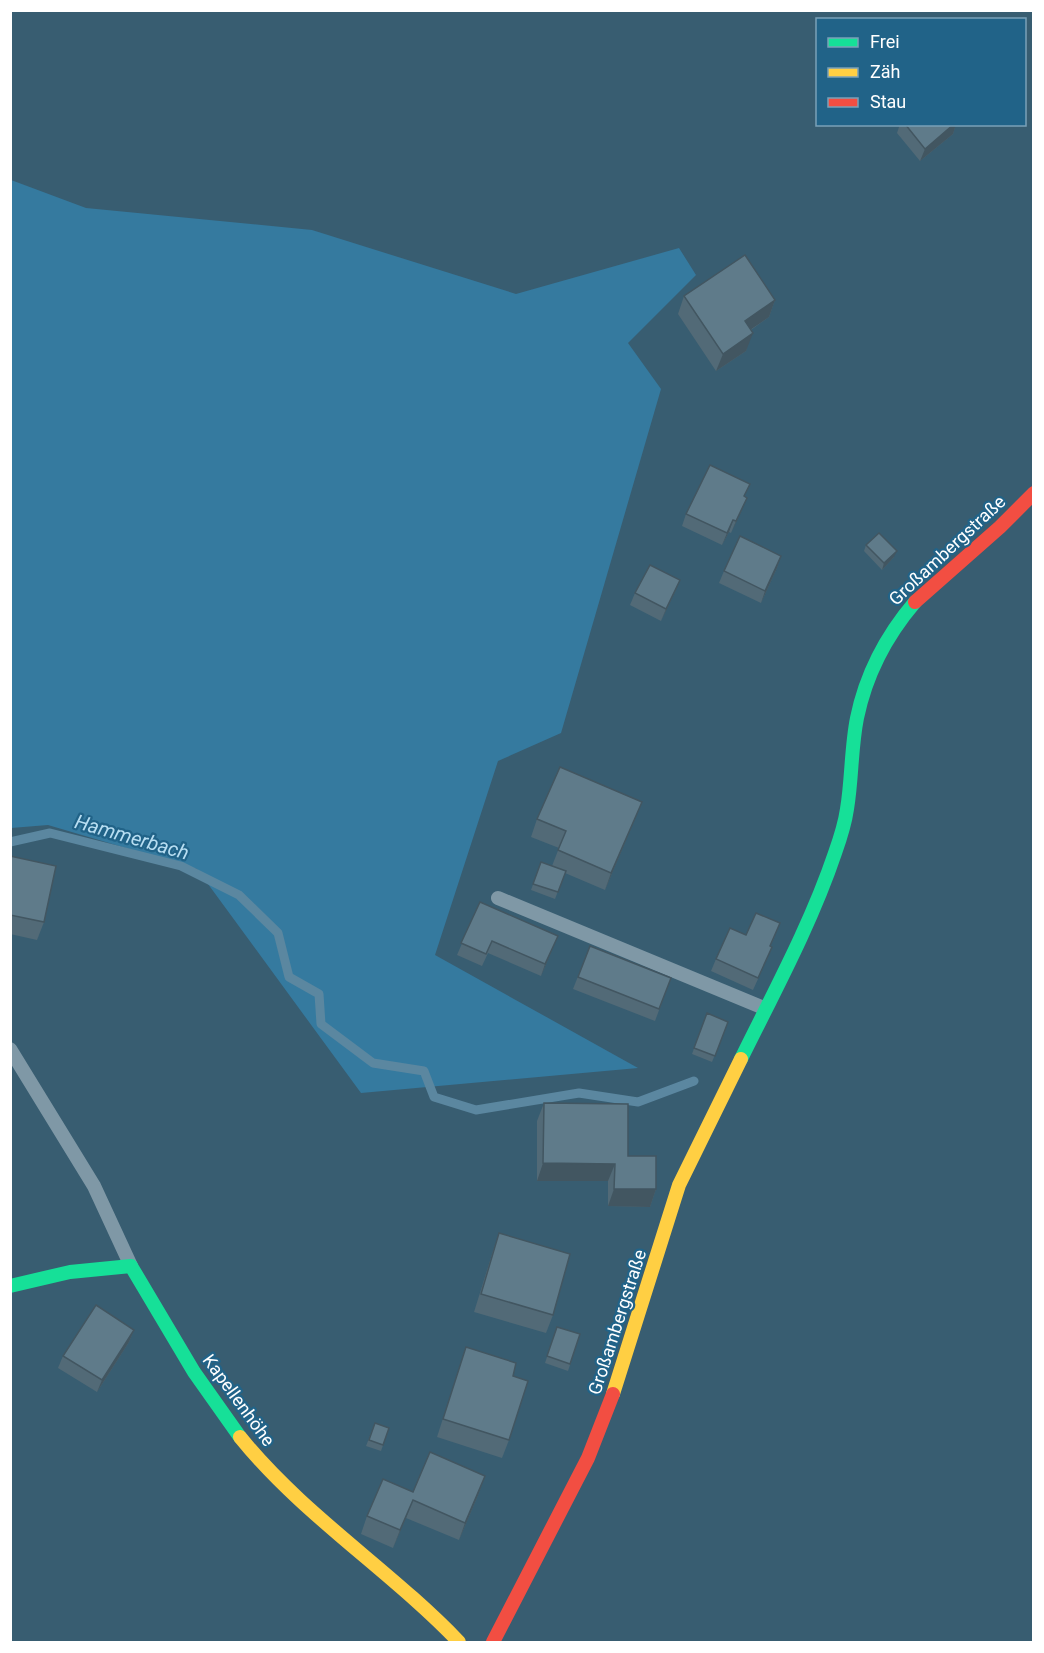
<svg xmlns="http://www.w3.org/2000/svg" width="1044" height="1653" font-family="Roboto,sans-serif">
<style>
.green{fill:#357a9f}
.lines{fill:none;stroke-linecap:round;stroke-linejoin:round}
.stream{stroke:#5b87a0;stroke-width:9}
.lane{stroke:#7f98a6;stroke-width:14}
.fast{stroke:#16e098;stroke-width:14}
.slow{stroke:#ffcf43;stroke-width:14}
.jam{stroke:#f24e42;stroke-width:14}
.wall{fill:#526a77}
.shaded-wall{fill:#425661}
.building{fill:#5f7b8a;stroke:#425661;stroke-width:1.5}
.labels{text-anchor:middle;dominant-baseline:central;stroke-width:4.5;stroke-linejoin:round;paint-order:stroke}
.street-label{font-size:18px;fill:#fff;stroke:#216388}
.water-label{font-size:20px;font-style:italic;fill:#b8def2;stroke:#216388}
</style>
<rect width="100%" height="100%" fill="#385d71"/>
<polygon class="green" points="11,180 86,208 312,230 516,294 679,248 696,275 628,343 661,389 561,733 498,761 435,955 638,1068 361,1093 197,869 48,825 11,828"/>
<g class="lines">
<polyline class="stream" points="10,842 50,833 181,866 239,895 278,933 289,977 319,994 321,1024 373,1063 424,1071 434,1097 476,1110 579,1093 638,1102 694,1081"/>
<g class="lane">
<polyline points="498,898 764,1008"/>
<polyline points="10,1049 94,1186 131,1266"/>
</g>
<g class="fast">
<path d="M741,1059c33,-67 70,-135 94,-206 5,-14 10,-30 12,-44 5,-30 4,-61 10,-91 9,-44 29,-82 58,-116"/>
<polyline points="10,1286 70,1272 131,1266 194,1372 240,1437"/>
</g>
<g class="slow">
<polyline points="613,1394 679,1185 741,1059"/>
<path d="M240,1437c63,78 150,133 219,205"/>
</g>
<g class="jam">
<polyline points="915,602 1000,527 1034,493"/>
<polyline points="493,1642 588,1458 613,1394"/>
</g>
</g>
<g class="wall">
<polygon points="900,124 956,124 953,134 920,161 897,133"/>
<polygon points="684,296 775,300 769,317 751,330 746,351 716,371 678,314"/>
<polygon points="745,497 742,510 731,533 729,532 722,545 682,526 686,514"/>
<polygon points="866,545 894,557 882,570 864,551"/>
<polygon points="781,556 777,568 761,603 719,583 724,571"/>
<polygon points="680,580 675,592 661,621 630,605 635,593"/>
<polygon points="537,819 635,819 605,890 565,873 555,899 531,890 541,862 552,866 559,848 531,837"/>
<polygon points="10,856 44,922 37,940 10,934"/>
<polygon points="480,902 553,948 541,976 488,953 482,966 457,955"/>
<polygon points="746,935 775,936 770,947 772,947 767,959 753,990 711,971 716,959"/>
<polygon points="590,946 671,978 655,1021 573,989"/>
<polygon points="707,1013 728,1022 712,1062 692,1054"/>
<polygon points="544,1103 628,1156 656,1189 650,1207 608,1206 608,1181 537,1181 537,1121"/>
<polygon points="499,1233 553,1315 546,1333 474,1312 493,1251"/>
<polygon points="557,1327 580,1334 568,1371 545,1363"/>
<polygon points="134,1330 129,1342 97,1392 58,1368 63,1356"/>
<polygon points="466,1347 509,1440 502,1458 437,1437"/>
<polygon points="375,1423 389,1428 381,1451 366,1446"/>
<polygon points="485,1476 479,1493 459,1540 406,1518 393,1548 361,1534 367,1516 413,1492"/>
</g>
<g class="shaded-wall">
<polygon points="954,124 956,124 953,134 920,161 925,149"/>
<polygon points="775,300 769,317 738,338 745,321"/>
<polygon points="753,333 746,351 716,371 723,354"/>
<polygon points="747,498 742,510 731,533 736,521"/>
<polygon points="733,520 729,532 722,545 727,533"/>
<polygon points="897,551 894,557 882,570 884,563"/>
<polygon points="781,556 777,568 761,603 765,591"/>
<polygon points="680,580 675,592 661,621 666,609"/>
<polygon points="642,802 635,819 605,890 611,873"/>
<polygon points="558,936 553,948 541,976 545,964"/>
<polygon points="543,1163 615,1164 608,1181 537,1181"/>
<polygon points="614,1189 656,1189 650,1207 608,1206"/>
<polygon points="134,1330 129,1342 97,1392 102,1380"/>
<polygon points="485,1476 479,1493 459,1540 465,1523"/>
<polygon points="413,1500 406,1518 393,1548 400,1530"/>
</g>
<g class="building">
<polygon points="905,124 954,124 925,149"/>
<polygon points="745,255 775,300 745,321 753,333 723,354 684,296"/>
<polygon points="710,465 750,484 744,496 747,498 736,521 733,520 727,533 686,514"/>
<polygon points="879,533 897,551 884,563 866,545"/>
<polygon points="740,536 781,556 765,591 724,571"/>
<polygon points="650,565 680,580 666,609 635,593"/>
<polygon points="560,767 642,802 611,873 558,850 566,831 537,819"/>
<polygon points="10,856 56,866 44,922 10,915"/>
<polygon points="541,862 566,871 558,892 533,884"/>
<polygon points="480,902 558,936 545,964 492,941 486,954 461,943"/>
<polygon points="756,913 780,923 770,946 772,947 758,978 716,959 730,928 746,935"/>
<polygon points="590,946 671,978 659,1009 578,977"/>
<polygon points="707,1013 728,1022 715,1056 694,1048"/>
<polygon points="544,1103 628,1104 628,1156 656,1156 656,1189 614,1189 615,1164 543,1163"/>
<polygon points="499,1233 570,1254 553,1315 481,1294"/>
<polygon points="96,1305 134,1330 102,1380 63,1356"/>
<polygon points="557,1327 580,1334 570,1364 547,1356"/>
<polygon points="466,1347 516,1363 513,1376 528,1381 509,1440 443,1419"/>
<polygon points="375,1423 389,1428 383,1445 369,1440"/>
<polygon points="430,1452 485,1476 465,1523 413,1500 400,1530 367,1516 383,1479 413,1492"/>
</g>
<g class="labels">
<g class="street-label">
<text transform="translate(947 550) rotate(-43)">Großambergstraße</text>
<text transform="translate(617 1322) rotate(-72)">Großambergstraße</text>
<text transform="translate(239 1400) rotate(54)">Kapellenhöhe</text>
</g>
<g class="water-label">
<text transform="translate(132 837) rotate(16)">Hammerbach</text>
</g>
</g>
<rect width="1044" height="1653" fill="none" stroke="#ffffff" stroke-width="24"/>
<rect x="816" y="18" width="210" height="108" fill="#216388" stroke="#7aa1b8" stroke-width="1.5"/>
<rect x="828" y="38" width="30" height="9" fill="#16e098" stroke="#7aa1b8" stroke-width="1.5"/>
<text x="870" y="48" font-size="18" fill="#ffffff">Frei</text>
<rect x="828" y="68" width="30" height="9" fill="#ffcf43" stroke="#7aa1b8" stroke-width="1.5"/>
<text x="870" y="78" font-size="18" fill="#ffffff">Zäh</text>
<rect x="828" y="98" width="30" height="9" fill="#f24e42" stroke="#7aa1b8" stroke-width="1.5"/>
<text x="870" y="108" font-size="18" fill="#ffffff">Stau</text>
</svg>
